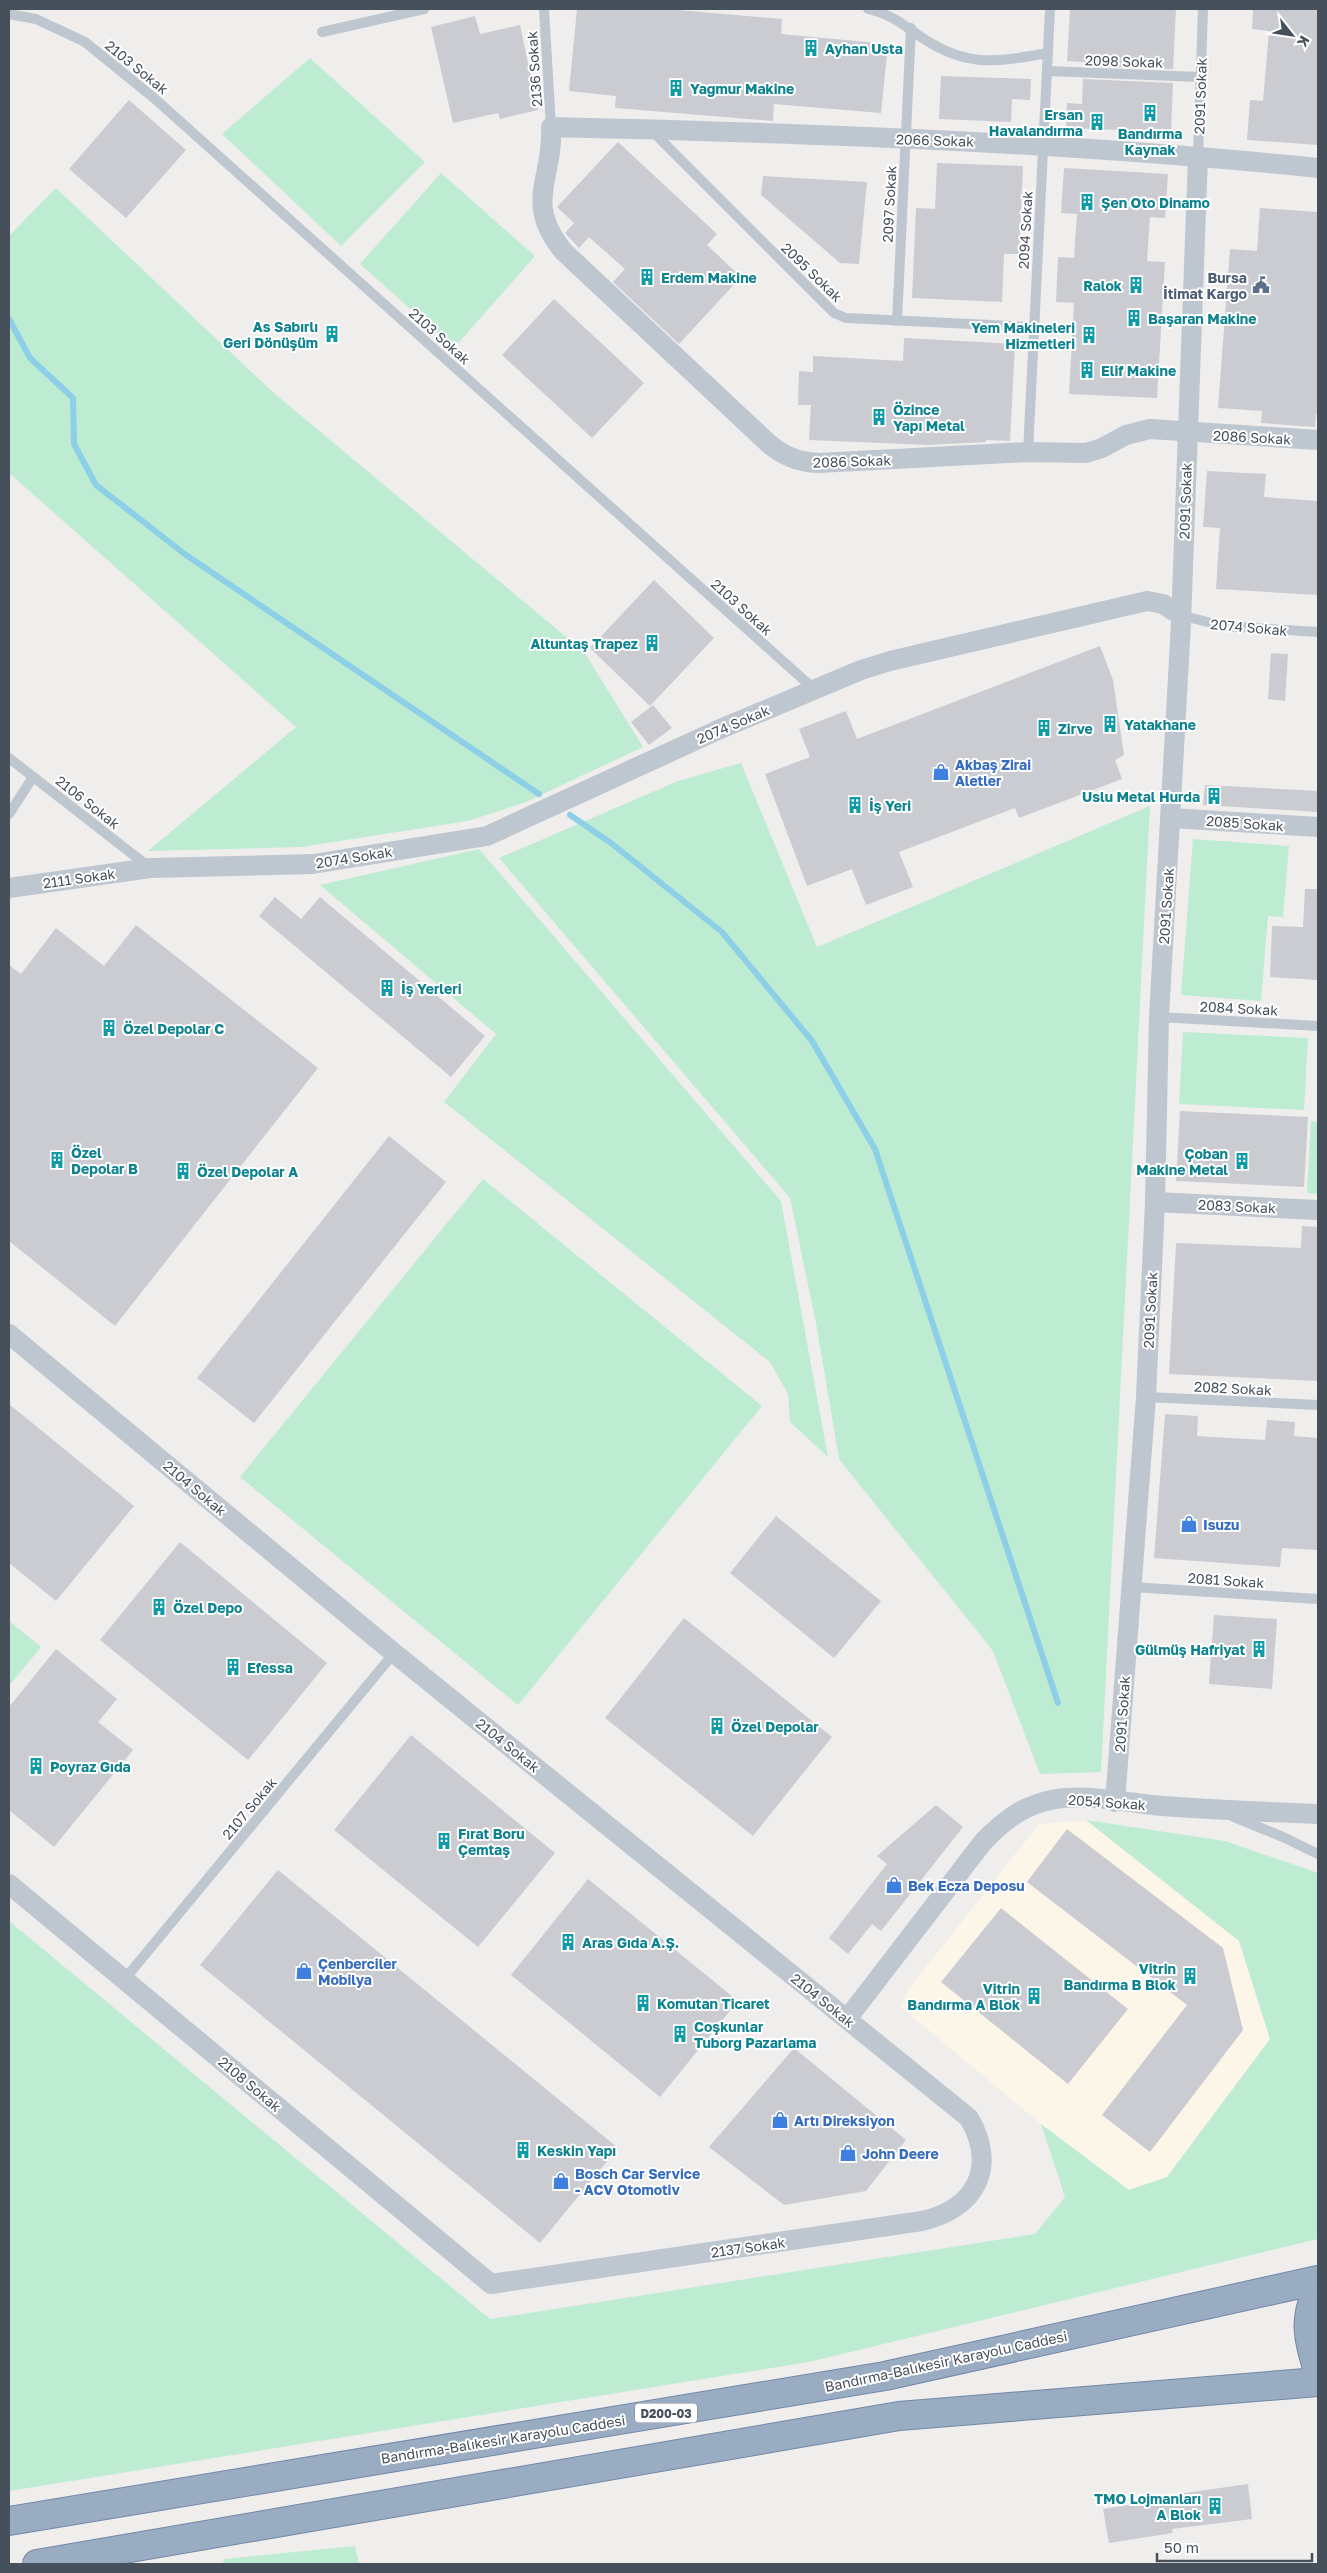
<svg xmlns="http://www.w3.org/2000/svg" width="1327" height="2573" font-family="'Golos Text',sans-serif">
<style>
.commercial{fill:#fbf6e7}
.green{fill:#bdecd2}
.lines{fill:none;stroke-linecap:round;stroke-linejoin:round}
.stream{stroke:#8ccfe7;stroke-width:6}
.building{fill:#caccd2}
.trunk-casing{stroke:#7288a6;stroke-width:30}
.service{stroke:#bec7cf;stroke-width:10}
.minor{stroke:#bec7cf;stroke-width:20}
.trunk{stroke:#9aacc2;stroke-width:28}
.labels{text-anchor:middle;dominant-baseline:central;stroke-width:4;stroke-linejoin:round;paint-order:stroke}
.shield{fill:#fff;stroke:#7e848c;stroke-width:1}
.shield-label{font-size:12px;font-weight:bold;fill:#46505a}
.culture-label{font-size:14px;font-weight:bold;fill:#0d838f;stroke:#fff;text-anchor:start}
.street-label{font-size:14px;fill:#46505a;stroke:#fff}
.service-label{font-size:14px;font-weight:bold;fill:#4e5e75;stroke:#fff;text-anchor:end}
.shop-label{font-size:14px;font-weight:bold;fill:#366cbe;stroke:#fff;text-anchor:start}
</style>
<rect width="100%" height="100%" fill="#f0eded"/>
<polygon class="commercial" points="1086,1820 1239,1941 1270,2039 1167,2177 1129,2190 1041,2124 901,2007 907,1991 1039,1824"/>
<g class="green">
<polygon points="310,58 425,162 341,246 222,134"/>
<polygon points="441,173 535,256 454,348 360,264"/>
<polygon points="56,188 275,394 584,652 643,747 526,802 468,821 301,847 148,851 296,727 9,473 9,236"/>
<polygon points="741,763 817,947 1150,806 1101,1772 1040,1774 993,1651 839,1459 816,1323 790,1198 499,858 678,781"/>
<polygon points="1193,839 1289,846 1283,917 1268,916 1261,1001 1181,995"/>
<polygon points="479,849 781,1201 828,1457 790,1422 788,1394 770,1362 444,1102 496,1034 320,885"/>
<polygon points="1183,1032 1308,1038 1304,1110 1179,1104"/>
<polygon points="1311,1121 1318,1122 1318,1194 1307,1193"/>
<polygon points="483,1179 762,1406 518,1705 240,1477"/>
<polygon points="9,1621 41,1647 9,1686"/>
<polygon points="1086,1820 1225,1841 1318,1873 1318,2239 809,2362 9,2491 9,1921 490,2319 1035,2234 1065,2197 1041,2124 1129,2190 1167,2177 1270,2039 1239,1941"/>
<polygon points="355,2546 359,2564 223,2564 224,2559"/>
</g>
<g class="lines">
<g class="stream">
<polyline points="9,319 30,358 73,398 74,444 96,485 186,555 539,794"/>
<polyline points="570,815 611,843 722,932 812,1041 875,1149 1058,1703"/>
</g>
</g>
<g class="building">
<polygon points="577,9 667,9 782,19 781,34 888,44 881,113 774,104 773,121 615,108 616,96 569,91"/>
<polygon points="1070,9 1176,9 1173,69 1084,66 1084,62 1067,61"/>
<polygon points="1253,9 1318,9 1318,145 1247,140 1250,100 1263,101 1269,31 1252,29"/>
<polygon points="475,16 480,34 520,25 538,110 500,119 498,113 453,123 431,27"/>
<polygon points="941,76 1031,79 1030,100 1012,99 1011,122 939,119"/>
<polygon points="1083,79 1173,83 1171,132 1066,128 1067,103 1082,104"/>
<polygon points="129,100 186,150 126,218 69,169"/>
<polygon points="618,142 717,234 707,245 741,277 679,344 613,282 625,269 589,237 579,248 565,233 574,223 557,207"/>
<polygon points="937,163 1023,166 1019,254 1004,254 1002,302 912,298 916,208 935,209"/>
<polygon points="1064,168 1168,174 1165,218 1150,217 1147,261 1165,262 1157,398 1069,394 1074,303 1056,302 1058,257 1074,258 1077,214 1061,213"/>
<polygon points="763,176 867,182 859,264 840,263 761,195"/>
<polygon points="1260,208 1318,212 1318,414 1316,414 1315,427 1261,423 1262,411 1218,408 1230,249 1257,251"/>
<polygon points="554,299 644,383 592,438 502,355"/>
<polygon points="904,338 1015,344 1010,441 986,440 986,442 928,445 809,440 811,405 798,405 799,371 813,372 813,356 903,361"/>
<polygon points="1207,471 1266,474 1264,497 1318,501 1318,595 1216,589 1220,528 1203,527"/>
<polygon points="654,580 714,638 650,706 590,648"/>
<polygon points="1100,646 1113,680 1124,755 1115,760 1122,779 1019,818 1015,808 899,852 913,887 866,905 852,869 807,886 765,774 810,757 799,729 846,711 857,739"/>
<polygon points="1271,653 1288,654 1285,701 1268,699"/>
<polygon points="653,705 672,728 649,745 631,722"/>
<polygon points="1205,785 1318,791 1318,812 1203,805"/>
<polygon points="1305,889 1318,889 1318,980 1270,977 1272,926 1303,927"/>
<polygon points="275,897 301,919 320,897 485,1036 451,1077 259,916"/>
<polygon points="136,925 318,1068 115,1326 9,1241 9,965 21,974 56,928 104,966"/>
<polygon points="1180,1111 1308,1117 1304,1187 1176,1181"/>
<polygon points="389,1136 446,1182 254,1423 197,1378"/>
<polygon points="1302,1226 1318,1227 1317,1381 1169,1374 1176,1243 1301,1248"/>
<polygon points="9,1404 134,1506 56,1601 9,1563"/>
<polygon points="1165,1414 1198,1416 1197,1436 1265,1440 1267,1420 1295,1422 1294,1436 1318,1438 1318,1550 1282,1548 1280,1567 1154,1558"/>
<polygon points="776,1516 881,1601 834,1658 730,1573"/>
<polygon points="180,1542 327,1663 248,1760 100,1640"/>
<polygon points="1214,1615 1277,1619 1272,1689 1209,1684"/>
<polygon points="684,1618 832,1737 753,1836 605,1718"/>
<polygon points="56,1649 117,1699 98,1722 133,1750 54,1847 9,1810 9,1707"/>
<polygon points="411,1735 555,1853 478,1947 334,1830"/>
<polygon points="936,1805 963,1827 881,1931 872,1924 848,1954 829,1938 887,1864 877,1856"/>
<polygon points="1067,1829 1223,1948 1243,2030 1150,2152 1102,2115 1187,2005 1027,1882"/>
<polygon points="278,1870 618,2148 540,2243 200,1965"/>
<polygon points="588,1879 738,2001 660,2097 511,1975"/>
<polygon points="1001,1908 1128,2009 1068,2084 941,1982"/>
<polygon points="794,2048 906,2140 866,2191 784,2205 709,2147"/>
<polygon points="1248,2484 1252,2519 1172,2529 1173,2533 1109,2543 1103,2509 1179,2497 1178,2494"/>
</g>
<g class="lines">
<g class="trunk-casing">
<g id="trunk">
<path d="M1318,2288c-15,33 -10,49 0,83"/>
<polyline points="9,2521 885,2376 1318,2280"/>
<polyline points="37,2564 899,2416 1318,2382"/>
</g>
</g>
<g class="service">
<polyline points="544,9 551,127"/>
<path d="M868,9c29,7 38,19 61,33 42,26 72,19 119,11"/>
<polyline points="9,14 36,19 85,42 154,98 815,690"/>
<polyline points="322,32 424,9"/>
<polyline points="1047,71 1200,77"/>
<polyline points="652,131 834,313 846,318 1034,327"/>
<polyline points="1198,156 1203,9"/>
<polyline points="897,321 911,28"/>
<polyline points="1028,452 1050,9"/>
<polyline points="1180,615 1223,626 1318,632"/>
<polyline points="9,758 149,867"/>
<polyline points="9,814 33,777"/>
<polyline points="1159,1017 1318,1026"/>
<polyline points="1146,1397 1318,1405"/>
<polyline points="1132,1587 1318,1599"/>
<polyline points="1234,1817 1283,1837 1318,1854"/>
<polyline points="124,1980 394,1653"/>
</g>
<g class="minor">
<path d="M1318,168c-255,-26 -511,-35 -767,-41 3,52 -28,74 12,124l204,191c16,14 31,20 51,21l210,-11 58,1 16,-5 24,-13 24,-6 168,11"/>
<polyline points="1171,818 1318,827"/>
<polyline points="9,888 150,868 313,864 487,836 718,730 861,670 890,661 1147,601 1163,604 1180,615"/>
<polyline points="1155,1202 1318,1210"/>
<path d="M9,1334l385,319 575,465c29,50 6,91 -47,103l-431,63 -482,-400"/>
<polyline points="1115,1802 1146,1397 1155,1202 1159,1017 1181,623 1198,156"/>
<path d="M847,2019l136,-177c21,-22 42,-38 73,-43 32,-5 74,4 107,7 51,4 103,6 155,8"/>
</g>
<use href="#trunk" class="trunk"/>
</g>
<defs>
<g id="building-bare" transform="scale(1.35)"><path d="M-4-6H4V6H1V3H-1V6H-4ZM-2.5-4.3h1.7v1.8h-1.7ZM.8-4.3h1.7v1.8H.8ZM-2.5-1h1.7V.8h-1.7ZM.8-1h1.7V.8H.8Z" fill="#0f9aa8" stroke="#fff" stroke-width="2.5" paint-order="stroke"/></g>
<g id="civic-bare" transform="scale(1.35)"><path d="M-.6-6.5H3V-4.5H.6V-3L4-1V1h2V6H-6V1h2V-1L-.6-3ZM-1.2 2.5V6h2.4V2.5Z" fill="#5c6f8a" stroke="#fff" stroke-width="2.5" paint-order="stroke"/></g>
<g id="shop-bare" transform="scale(1.35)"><path d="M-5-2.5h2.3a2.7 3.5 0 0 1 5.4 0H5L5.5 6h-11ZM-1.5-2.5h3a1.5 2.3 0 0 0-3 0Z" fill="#3f7fe0" stroke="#fff" stroke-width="2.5" paint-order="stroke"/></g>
</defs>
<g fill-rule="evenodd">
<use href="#building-bare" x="811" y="48"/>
<use href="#building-bare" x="676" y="88"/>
<use href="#building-bare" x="1150" y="113"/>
<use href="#building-bare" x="1097" y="122"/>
<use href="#building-bare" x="1087" y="202"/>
<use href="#building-bare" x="647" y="277"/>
<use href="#building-bare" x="1136" y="285"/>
<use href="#civic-bare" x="1261" y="285"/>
<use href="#building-bare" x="1134" y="318"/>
<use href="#building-bare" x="332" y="334"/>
<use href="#building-bare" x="1089" y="335"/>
<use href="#building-bare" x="1087" y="370"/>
<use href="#building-bare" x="879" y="417"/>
<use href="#building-bare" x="652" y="643"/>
<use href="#building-bare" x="1110" y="724"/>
<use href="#building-bare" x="1044" y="728"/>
<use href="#shop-bare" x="941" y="772"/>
<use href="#building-bare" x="1214" y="796"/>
<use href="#building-bare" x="855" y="805"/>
<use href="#building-bare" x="387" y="988"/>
<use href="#building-bare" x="109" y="1028"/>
<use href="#building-bare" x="57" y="1160"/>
<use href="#building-bare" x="1242" y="1161"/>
<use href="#building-bare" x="183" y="1171"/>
<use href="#shop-bare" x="1189" y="1524"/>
<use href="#building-bare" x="159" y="1607"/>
<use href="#building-bare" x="1259" y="1649"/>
<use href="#building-bare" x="233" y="1667"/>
<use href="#building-bare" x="717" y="1726"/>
<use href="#building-bare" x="36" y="1766"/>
<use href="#building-bare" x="444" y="1841"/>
<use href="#shop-bare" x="894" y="1885"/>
<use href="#building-bare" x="568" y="1942"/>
<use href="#shop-bare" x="304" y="1971"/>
<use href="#building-bare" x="1190" y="1976"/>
<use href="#building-bare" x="1034" y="1996"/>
<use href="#building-bare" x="643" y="2003"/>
<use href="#building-bare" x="680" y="2034"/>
<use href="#shop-bare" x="780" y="2120"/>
<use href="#building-bare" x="523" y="2150"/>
<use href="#shop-bare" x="848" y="2153"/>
<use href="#shop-bare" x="561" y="2181"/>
<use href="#building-bare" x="1215" y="2506"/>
</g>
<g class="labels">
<rect class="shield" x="635" y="2403.5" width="62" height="19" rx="4"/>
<g class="shield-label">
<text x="666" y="2413">D200-03</text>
</g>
<g class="culture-label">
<text x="825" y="48">Ayhan Usta</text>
<text x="690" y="88">Yağmur Makine</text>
<text x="1083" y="114" text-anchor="end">Ersan<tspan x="1083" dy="16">Havalandırma</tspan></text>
<text x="1150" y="133" text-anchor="middle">Bandırma<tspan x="1150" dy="16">Kaynak</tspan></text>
<text x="1101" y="202">Şen Oto Dinamo</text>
<text x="661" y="277">Erdem Makine</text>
<text x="1122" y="285" text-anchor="end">Ralok</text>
<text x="1148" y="318">Başaran Makine</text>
<text x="318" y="326" text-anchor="end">As Sabırlı<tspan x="318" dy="16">Geri Dönüşüm</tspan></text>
<text x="1075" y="327" text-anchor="end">Yem Makineleri<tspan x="1075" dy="16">Hizmetleri</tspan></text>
<text x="1101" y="370">Elif Makine</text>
<text x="893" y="409">Özince<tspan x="893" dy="16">Yapı Metal</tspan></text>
<text x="638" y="643" text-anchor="end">Altuntaş Trapez</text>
<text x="1124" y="724">Yatakhane</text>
<text x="1058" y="728">Zirve</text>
<text x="1200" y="796" text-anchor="end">Uslu Metal Hurda</text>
<text x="869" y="805">İş Yeri</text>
<text x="401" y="988">İş Yerleri</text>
<text x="123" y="1028">Özel Depolar C</text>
<text x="71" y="1152">Özel<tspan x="71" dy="16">Depolar B</tspan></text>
<text x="1228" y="1153" text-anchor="end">Çoban<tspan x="1228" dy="16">Makine Metal</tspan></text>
<text x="197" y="1171">Özel Depolar A</text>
<text x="173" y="1607">Özel Depo</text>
<text x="1245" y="1649" text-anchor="end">Gülmüş Hafriyat</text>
<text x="247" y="1667">Efessa</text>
<text x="731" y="1726">Özel Depolar</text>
<text x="50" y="1766">Poyraz Gıda</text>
<text x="458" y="1833">Fırat Boru<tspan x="458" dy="16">Çemtaş</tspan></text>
<text x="582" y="1942">Aras Gıda A.Ş.</text>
<text x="1176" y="1968" text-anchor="end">Vitrin<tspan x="1176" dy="16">Bandırma B Blok</tspan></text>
<text x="1020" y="1988" text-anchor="end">Vitrin<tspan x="1020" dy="16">Bandırma A Blok</tspan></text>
<text x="657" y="2003">Komutan Ticaret</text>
<text x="694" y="2026">Coşkunlar<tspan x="694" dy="16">Tuborg Pazarlama</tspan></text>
<text x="537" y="2150">Keskin Yapı</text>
<text x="1201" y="2498" text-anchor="end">TMO Lojmanları<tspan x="1201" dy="16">A Blok</tspan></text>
</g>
<g class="street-label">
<text transform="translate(1124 61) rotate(2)">2098 Sokak</text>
<text transform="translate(137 67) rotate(39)">2103 Sokak</text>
<text transform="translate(534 69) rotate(-94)">2136 Sokak</text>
<text transform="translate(1200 96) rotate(-88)">2091 Sokak</text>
<text transform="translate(935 140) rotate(2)">2066 Sokak</text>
<text transform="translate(889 204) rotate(-87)">2097 Sokak</text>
<text transform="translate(1025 230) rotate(-87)">2094 Sokak</text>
<text transform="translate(812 272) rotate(44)">2095 Sokak</text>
<text transform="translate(440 336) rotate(42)">2103 Sokak</text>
<text transform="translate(1252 437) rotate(3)">2086 Sokak</text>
<text transform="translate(852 461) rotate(-2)">2086 Sokak</text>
<text transform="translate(1185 501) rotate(-88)">2091 Sokak</text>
<text transform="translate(742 607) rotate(42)">2103 Sokak</text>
<text transform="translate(1249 627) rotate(5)">2074 Sokak</text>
<text transform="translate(733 724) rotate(-23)">2074 Sokak</text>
<text transform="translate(88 802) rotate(38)">2106 Sokak</text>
<text transform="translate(1245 823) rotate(4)">2085 Sokak</text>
<text transform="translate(354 857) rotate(-9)">2074 Sokak</text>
<text transform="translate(79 878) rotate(-8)">2111 Sokak</text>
<text transform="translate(1166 906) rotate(-86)">2091 Sokak</text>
<text transform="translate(1239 1008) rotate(3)">2084 Sokak</text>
<text transform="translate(1237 1206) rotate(3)">2083 Sokak</text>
<text transform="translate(1150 1310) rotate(-87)">2091 Sokak</text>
<text transform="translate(1233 1388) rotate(3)">2082 Sokak</text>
<text transform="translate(195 1488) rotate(40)">2104 Sokak</text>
<text transform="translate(1226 1580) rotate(4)">2081 Sokak</text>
<text transform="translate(1122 1714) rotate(-86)">2091 Sokak</text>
<text transform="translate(508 1745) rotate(39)">2104 Sokak</text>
<text transform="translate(1107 1802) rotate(4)">2054 Sokak</text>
<text transform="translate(249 1808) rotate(-50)">2107 Sokak</text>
<text transform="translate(823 2000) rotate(39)">2104 Sokak</text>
<text transform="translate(250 2084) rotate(40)">2108 Sokak</text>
<text transform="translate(748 2247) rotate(-8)">2137 Sokak</text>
<text transform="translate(946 2361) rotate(-12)">Bandırma-Balıkesir Karayolu Caddesi</text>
<text transform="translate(503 2439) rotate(-9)">Bandırma-Balıkesir Karayolu Caddesi</text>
</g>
<g class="service-label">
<text x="1247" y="277">Bursa<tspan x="1247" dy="16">İtimat Kargo</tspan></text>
</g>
<g class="shop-label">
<text x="955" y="764">Akbaş Zirai<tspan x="955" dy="16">Aletler</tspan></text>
<text x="1203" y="1524">Isuzu</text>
<text x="908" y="1885">Bek Ecza Deposu</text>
<text x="318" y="1963">Çenberciler<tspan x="318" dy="16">Mobilya</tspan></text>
<text x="794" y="2120">Artı Direksiyon</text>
<text x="862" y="2153">John Deere</text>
<text x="575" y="2173">Bosch Car Service<tspan x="575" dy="16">- ACV Otomotiv</tspan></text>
</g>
</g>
<rect width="1327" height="2573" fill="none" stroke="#46505a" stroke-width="20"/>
<g transform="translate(1292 35) rotate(120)" stroke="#ffffff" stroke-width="4" paint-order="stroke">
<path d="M0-4L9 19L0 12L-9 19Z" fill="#46505a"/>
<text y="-8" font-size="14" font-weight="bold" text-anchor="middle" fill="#46505a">K</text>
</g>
<path d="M1157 2553v8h155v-8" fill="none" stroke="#46505a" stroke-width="2.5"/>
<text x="1164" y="2553" font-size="15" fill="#46505a" stroke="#ffffff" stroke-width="4" paint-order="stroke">50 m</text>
</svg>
